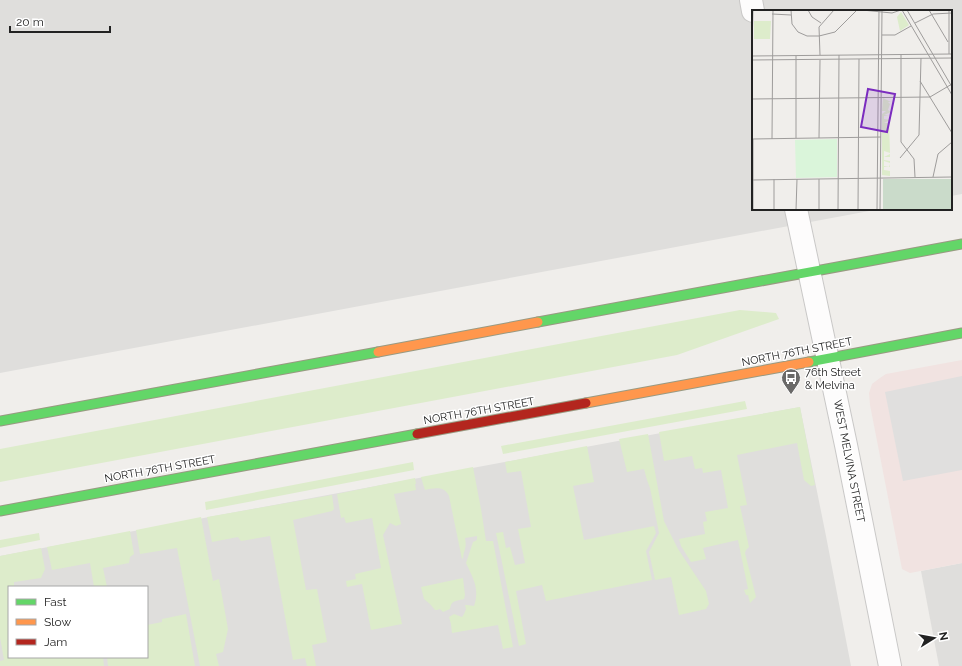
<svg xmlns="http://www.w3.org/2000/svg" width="962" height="666" font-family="Raleway,sans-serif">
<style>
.residential{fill:#dfdedc;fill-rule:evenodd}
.commercial{fill:#f1e3e1}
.grass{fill:#ddeccb}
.parking{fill:#e0dfde}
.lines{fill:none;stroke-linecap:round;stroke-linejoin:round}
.street-casing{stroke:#c9c8c7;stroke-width:24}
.fast-casing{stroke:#999a82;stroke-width:11}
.slow-casing{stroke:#999a82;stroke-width:11}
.jam-casing{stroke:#999a82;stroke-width:11}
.street{stroke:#fdfcfc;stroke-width:22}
.fast{stroke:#63d668;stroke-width:9}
.slow{stroke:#ff974d;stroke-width:9}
.jam{stroke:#b3261e;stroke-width:9}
.labels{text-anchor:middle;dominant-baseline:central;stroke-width:3;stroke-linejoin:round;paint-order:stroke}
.street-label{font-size:11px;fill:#222;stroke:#fff}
.poi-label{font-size:11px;fill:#222;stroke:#fff;text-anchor:start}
.inset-road{fill:none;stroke:#9e9c9b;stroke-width:1}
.view{fill:#7b2cbf;fill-opacity:0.15;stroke:#7b2cbf;stroke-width:2}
.inset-edge{fill:none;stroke:#222;stroke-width:2}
</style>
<rect width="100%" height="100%" fill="#f0eeeb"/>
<g class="residential">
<polygon points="0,0 962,0 962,194 951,196 951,11 753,11 753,209 880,209 0,373"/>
<path d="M800,407l26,129 25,130h-851v-110zM9,587h138v70h-138z"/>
<polygon points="962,563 962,666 939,666 921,571"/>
</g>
<polygon class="commercial" points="962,360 962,563 910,573 902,569 870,405 869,393 872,384 880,378 886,374"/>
<g class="grass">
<polygon points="740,310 776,313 779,319 677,355 0,482 0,449"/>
<polygon points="745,401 747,409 503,454 501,446"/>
<polygon points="800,407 815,485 811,486 804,480 797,443 737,455 747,505 740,506 749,547 746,550 745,553 756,597 750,603 748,595 746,595 744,590 748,589 738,540 703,548 706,559 691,562 681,546 679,539 705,534 703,522 707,521 705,512 728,508 721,470 703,473 702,468 695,469 692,456 664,461 659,432"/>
<polygon points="648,434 664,521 678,549 706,591 709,604 706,609 679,615 671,577 655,580 649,552 659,533 650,488 647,480 644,469 627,472 619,439"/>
<polygon points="587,446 594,482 573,486 584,540 654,526 656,533 646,551 652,580 546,601 542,585 516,591 526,644 519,646 496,533 503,532 506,548 510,547 515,565 525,563 518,529 531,527 521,471 507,473 505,462"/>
<polygon points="413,462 414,470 206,510 205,502"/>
<path d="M473,467l8,42 5,32h7l20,106 -10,2 -5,-24 -46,8 -1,-9 -2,-7 5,-3 8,3 2,-3 2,-5 -1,-4h2l7,1c6,-17 -1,-28 -8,-43l7,-21 4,-2v-4l-12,2c2,10 -1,11 -2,20l-1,1 -13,-63c-5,-10 -14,-8 -24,-6l-2,-6 -2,-7z"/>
<polygon points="415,478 416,484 415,484 416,490 394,494 401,524 396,526 390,523 383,535 402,624 371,630 362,584 347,587 346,581 356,579 355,574 381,568 372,518 346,523 344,517 341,518 337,494"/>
<polygon points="332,495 334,509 332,511 293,520 306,590 317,589 327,642 312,645 316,666 307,666 305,658 293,660 270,536 241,541 238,537 212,542 207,517"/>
<polygon points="201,517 213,581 219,579 228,629 223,652 216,654 219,666 200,666 177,548 140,554 136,530"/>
<polygon points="130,531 134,554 130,557 129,563 103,568 107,587 94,587 90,563 52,570 47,547"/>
<polygon points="39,533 40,540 0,548 0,540"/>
<polygon points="41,548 45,569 41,578 14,582 14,587 9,587 9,657 103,657 104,666 0,666 0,661 4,660 0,637 0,556"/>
<path d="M463,578l2,17 -1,4c-8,2 -13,1 -14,10l-7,3 -3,-3 -3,1h-2l-5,-6 -6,-5 -3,-12z"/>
<polygon points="186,614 195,666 108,666 107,657 147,657 147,625 162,622 162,619"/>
</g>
<polygon class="parking" points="962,376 962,470 903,481 885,392"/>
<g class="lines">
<g class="street-casing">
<g id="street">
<polyline points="751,0 753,11"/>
<polyline points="796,209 846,445 890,666"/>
</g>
</g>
<g class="fast-casing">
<g id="fast">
<polyline points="538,322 962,244"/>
<polyline points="809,362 962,333"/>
<polyline points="0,421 378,352"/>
<polyline points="0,511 417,434"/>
</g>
</g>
<g class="slow-casing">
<g id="slow">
<polyline points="378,352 538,322"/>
<polyline points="586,403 809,362"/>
</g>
</g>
<g class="jam-casing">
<polyline id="jam" points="417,434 586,403"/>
</g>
<use href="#street" class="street"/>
<use href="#fast" class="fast"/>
<use href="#slow" class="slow"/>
<use href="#jam" class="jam"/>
</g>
<defs>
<g id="bus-pin" transform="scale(1)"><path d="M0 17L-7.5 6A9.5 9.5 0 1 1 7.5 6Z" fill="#6a6968" stroke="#fff"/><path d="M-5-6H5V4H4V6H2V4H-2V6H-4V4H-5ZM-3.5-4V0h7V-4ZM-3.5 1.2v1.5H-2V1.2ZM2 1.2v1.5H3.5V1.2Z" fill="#fff"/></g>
</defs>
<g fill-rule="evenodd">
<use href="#bus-pin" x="791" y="378"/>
</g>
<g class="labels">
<g class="street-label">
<text transform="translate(797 352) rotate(-11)">NORTH 76TH STREET</text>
<text transform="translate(479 411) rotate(-10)">NORTH 76TH STREET</text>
<text transform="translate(849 461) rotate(79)">WEST MELVINA STREET</text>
<text transform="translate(160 469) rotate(-10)">NORTH 76TH STREET</text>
</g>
<g class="poi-label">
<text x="805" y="372">76th Street<tspan x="805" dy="13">&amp; Melvina</tspan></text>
</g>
</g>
<g transform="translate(752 10)">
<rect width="200" height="200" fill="#f0eeeb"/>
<path d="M149,2l8,13 -9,6 -3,-14zM2,11h17l-1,18h-16zM131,88l8,4h-3l2,2 -2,6 3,2 -7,3 5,1h-5v3l6,1 -6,3h5l1,30 -6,-2v6l6,-3v3h-6v3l6,1v2l-6,-2v5l5,1 1,-3v3h-6v3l6,1v5l-8,-1v-61l4,-3h-4z" fill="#ddeccb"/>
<path d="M131,169h69v31h-69z" fill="#cadbca"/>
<path d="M85,129v38l-41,1 -1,-38z" fill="#daf5da"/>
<path class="inset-road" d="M39,0l1,14 6,8 9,4h12l16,-4 22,-22M56,0l4,7 9,6M110,0l30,3 9,-3M150,0l50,85M155,0l45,77M177,0l19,32M197,0v44M20,4l19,1M163,13l18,-9 19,-1M130,25h13l16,-9M0,35l1,-35M149,44v88l13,17 1,18M68,45l-1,-28 15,-17M0,46l200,-2M44,46v82M0,50l200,-2M168,71l32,52M0,89l178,-2 22,-13M67,128l1,-78M0,129l129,-2M1,129v71M20,129l1,-129M148,148l19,-23 2,-77M181,167l5,-23 14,-12M0,170l200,-3M22,200v-31M44,200l1,-31M67,200v-31M86,200l1,-155M106,200l1,-151M125,200l2,-200M128,200l2,-200"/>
<path class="view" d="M116,79l27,5 -8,38 -26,-5z"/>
<rect width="200" height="200" class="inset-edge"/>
</g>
<rect x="8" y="586" width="140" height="72" fill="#ffffff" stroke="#a7a7a7"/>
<rect x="16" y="599" width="20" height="6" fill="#63d668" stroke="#a7a7a7"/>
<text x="44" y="606" font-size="12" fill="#222222">Fast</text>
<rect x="16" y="619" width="20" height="6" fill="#ff974d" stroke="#a7a7a7"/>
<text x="44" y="626" font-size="12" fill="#222222">Slow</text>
<rect x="16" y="639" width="20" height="6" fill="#b3261e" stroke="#a7a7a7"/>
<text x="44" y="646" font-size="12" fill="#222222">Jam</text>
<g transform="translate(934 638) rotate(79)" stroke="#ffffff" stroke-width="3" paint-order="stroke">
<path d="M0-3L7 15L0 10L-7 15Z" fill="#222222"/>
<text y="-6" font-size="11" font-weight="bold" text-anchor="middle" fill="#222222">N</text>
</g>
<path d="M10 26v6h100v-6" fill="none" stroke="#222222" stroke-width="2"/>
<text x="16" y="26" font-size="12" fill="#222222" stroke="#ffffff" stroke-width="3" paint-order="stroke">20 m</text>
</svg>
